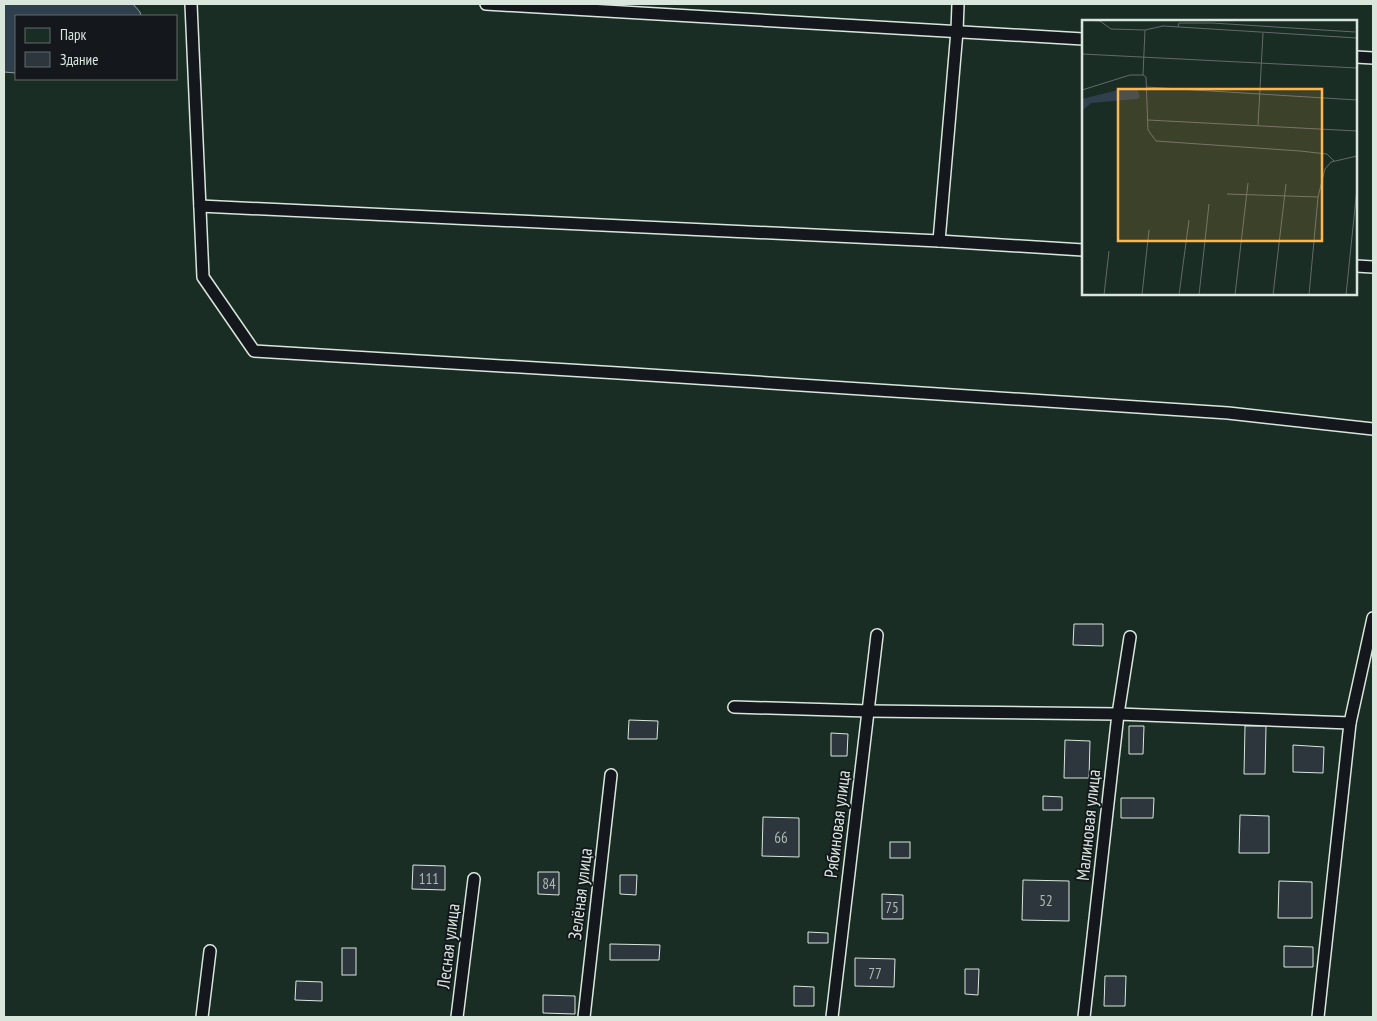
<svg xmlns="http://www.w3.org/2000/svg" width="1377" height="1021" font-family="'PT Sans Narrow',sans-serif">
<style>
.green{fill:#1a2d24;stroke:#939e99;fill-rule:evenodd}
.water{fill:#2f3f4d;stroke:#939e99}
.building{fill:#2c363c;stroke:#d8e6dc}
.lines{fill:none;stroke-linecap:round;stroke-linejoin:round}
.service-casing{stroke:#d8e6dc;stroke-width:14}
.service{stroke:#14181c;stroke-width:11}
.labels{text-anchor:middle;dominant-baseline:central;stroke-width:4;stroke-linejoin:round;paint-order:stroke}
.number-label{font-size:15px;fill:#adbab4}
.street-label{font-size:18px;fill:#d8e6dc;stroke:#14181c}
.inset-road{fill:none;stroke:#626a69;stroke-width:1}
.view{fill:#ffb74d;fill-opacity:0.15;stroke:#ffb74d;stroke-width:2.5}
.inset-edge{fill:none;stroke:#d8e6dc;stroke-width:2.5}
</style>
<rect width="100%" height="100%" fill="#14181c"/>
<path class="green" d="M4,4h1369v1013h-1369zM16,16h160v63h-160zM1083,21h273v273h-273z"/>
<polygon class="water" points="4,4 133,4 140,12 141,16 16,16 16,73 4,72"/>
<g class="building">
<polygon points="1074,624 1103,624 1103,646 1073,645"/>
<polygon points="629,720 658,721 657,739 628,739"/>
<polygon points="1129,726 1144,726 1143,754 1129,754"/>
<polygon points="1245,726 1266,726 1265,774 1244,774"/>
<polygon points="831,733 848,734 847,756 831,756"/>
<polygon points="1065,740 1090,741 1089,778 1064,778"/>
<polygon points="1293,745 1324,747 1323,773 1293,772"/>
<polygon points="1043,796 1062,797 1062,810 1043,810"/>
<polygon points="1121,798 1154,798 1153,818 1121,818"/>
<polygon points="1240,815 1269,816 1269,853 1239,853"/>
<polygon points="763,817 799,818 799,857 762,856"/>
<rect x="890" y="842" width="20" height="16"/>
<polygon points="413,865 445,866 445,890 412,889"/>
<polygon points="538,872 559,872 559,895 538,894"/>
<polygon points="620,875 637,875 636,895 620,894"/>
<polygon points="1023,880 1069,881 1069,921 1022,920"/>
<polygon points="1279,881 1312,882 1312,918 1278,918"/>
<polygon points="882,894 903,895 903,919 882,919"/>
<polygon points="808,932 828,933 828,943 808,943"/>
<polygon points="610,944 660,945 659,960 610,960"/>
<polygon points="1284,946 1313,947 1313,967 1284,967"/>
<rect x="342" y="948" width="14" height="27"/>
<polygon points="855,958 895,959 894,987 855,986"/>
<polygon points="965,969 979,969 978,995 965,994"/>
<polygon points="1105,976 1126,976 1125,1006 1104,1006"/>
<polygon points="296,981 322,982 322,1001 295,1000"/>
<polygon points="794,986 814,987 814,1006 794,1006"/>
<polygon points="543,995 575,996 575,1014 543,1013"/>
</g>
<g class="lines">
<g class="service-casing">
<g id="service">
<polyline points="191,4 203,277 254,351 618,373 1228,413 1373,429"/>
<polyline points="486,4 1083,39"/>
<polyline points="1356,57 1373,58"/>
<polyline points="200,206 939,241 1083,250"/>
<polyline points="939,241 957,31 958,4"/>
<polyline points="1356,266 1373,267"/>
<polyline points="734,707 868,711 1118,714 1350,723"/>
<polyline points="202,1017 210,951"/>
<polyline points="457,1017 474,879"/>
<polyline points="584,1017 611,775"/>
<polyline points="832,1017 877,635"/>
<polyline points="1084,1017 1118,714 1130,637"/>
<polyline points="1318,1017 1350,723 1373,618"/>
</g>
</g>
<use href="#service" class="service"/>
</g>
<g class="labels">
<g class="number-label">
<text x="781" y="837">66</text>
<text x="429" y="878">111</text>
<text x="549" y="883">84</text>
<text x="1046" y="900">52</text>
<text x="892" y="907">75</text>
<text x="875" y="973">77</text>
</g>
<g class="street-label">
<text transform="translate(837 824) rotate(-83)">Рябиновая улица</text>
<text transform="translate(1088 825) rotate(-84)">Малиновая улица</text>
<text transform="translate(580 894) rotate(-83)">Зелёная улица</text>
<text transform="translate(448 946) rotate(-83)">Лесная улица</text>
</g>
</g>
<g transform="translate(1082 20)">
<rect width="275" height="275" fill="#14181c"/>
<path d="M0,0h275v275h-275z" fill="#1a2d24"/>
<path d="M55,69l3,8 -3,2 -46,4 -9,8v-12l36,-9z" fill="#2f3f4d"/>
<path class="inset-road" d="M0,0l18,1 11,8 34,1 18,-4 194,12M96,7l1,-4h33l143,9M0,34l275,14M61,55l2,-45M64,67l211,13M0,70l48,-15h13l3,2 2,53 8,11 144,10 27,3 7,7M66,100l209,11M176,105l5,-92M145,174l91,3M22,275l5,-44M60,275l7,-65M97,275l10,-75M117,275l10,-91M153,275l13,-112M191,275l13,-111M227,275l9,-98 7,-28 6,-7 26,-6M264,275l11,-107"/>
<path class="view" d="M36,69h204v152h-204z"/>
<rect width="275" height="275" class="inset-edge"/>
</g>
<rect width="1377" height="1021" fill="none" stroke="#d8e6dc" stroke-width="10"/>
<rect x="15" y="15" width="162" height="65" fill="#14181c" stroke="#626a69"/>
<rect x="25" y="28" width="25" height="15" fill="#1a2d24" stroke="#626a69"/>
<text x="60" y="40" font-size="15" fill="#d8e6dc">Парк</text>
<rect x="25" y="52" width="25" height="15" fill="#2c363c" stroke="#626a69"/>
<text x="60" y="65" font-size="15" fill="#d8e6dc">Здание</text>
</svg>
